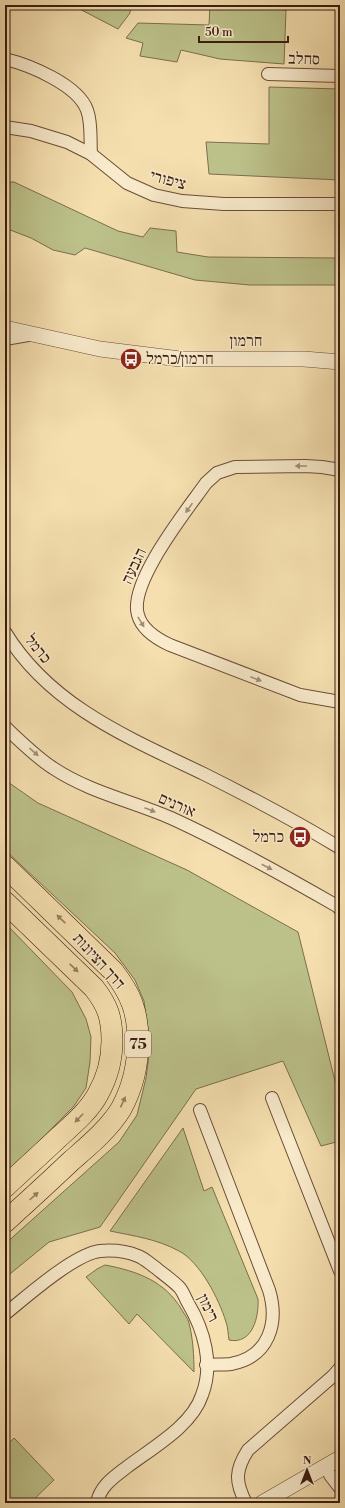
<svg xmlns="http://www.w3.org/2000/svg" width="345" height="1508" font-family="'Libre Bodoni','Frank Ruhl Libre',serif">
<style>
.green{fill:#bcc18a;stroke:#7b6e4e}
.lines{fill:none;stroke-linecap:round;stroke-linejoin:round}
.minor-casing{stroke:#694d38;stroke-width:14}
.tertiary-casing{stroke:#694d38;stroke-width:16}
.trunk-casing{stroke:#3a1c11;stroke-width:22}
.minor{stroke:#f8eacb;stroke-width:12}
.tertiary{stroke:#f8eacb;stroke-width:15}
.trunk{stroke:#f5dfaf;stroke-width:21}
.oneway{fill:#a28d77}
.oneway2{fill:#987e60}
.labels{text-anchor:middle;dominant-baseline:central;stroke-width:3;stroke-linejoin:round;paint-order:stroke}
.shield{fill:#f8eacb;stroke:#735a49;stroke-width:1}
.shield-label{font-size:15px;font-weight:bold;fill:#3a1c11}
.street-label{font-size:16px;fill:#3a1c11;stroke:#f8eacb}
.poi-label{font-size:16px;fill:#3a1c11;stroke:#f8eacb;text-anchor:start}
</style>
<rect width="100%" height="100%" fill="#f5dfaf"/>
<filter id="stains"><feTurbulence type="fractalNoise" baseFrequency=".005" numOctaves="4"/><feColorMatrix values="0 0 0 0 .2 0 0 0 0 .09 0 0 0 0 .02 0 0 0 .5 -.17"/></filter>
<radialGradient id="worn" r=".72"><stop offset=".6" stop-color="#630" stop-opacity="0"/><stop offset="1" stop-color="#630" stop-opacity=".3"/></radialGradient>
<g class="green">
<polygon points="72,5 131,5 130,13 118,29"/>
<polygon points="210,5 236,5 237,6 286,10 284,64 220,59 181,50 177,62 140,56 143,43 126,38 138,23 209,25"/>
<polygon points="269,87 340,89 340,180 209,174 206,142 269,144"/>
<polygon points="5,182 14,182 118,231 143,237 150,228 176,231 177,252 208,257 340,258 340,285 250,285 195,280 85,248 75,255 53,250 31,238 5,228"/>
<polygon points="5,780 38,803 187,870 298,932 340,1101 340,1141 321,1146 283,1061 196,1089 100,1227 49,1242 5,1278 5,1244 119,1142 137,1115 146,1078 150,1047 144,1001 135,980 115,953 5,850"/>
<polygon points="5,923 72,992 86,1019 91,1037 90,1062 86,1088 74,1106 5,1176"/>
<path d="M183,1128l21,63 8,-4 46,112c1,17 -5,46 -29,41 -1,-6 -1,-13 -3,-18 -7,-23 -26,-60 -47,-71 -22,-12 -45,-15 -69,-20z"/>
<path d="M105,1265c32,6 60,16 77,45 2,4 6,8 7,13 4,16 5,32 5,49l-57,-58 -8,10 -43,-47 11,-8z"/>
<polygon points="14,1438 54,1480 30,1503 5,1503 5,1447"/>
</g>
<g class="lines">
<g class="minor-casing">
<g id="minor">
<path d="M5,59c25,6 73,26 82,51 5,13 3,30 4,44"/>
<polyline points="268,74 340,76"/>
<polyline points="5,127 31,131 67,142 91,154 127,183 154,195 182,201 224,204 340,204"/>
<polyline points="5,339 28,335"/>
<path d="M340,470l-18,-3 -17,-1 -70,1 -18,6 -11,10c-19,27 -78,100 -68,132 4,15 19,24 32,30l130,50 40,7"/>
<path d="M5,632c45,74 124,106 199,142 46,23 92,47 136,74"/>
<path d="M5,727c14,13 32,31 48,41 36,24 79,33 118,50 57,26 112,57 166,88l3,3"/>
<polyline points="272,1098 340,1271"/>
<path d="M200,1110l69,180c10,33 0,67 -38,74 -8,1 -17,0 -25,1"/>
<path d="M5,1314c20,-16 69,-60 95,-63 12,-1 26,0 38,5 6,2 12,8 18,12 7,6 16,12 23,19 4,4 6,11 9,16 16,27 26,61 14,92 -10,31 -50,53 -75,72 -13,10 -27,19 -30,36"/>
<polyline points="330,1475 340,1488"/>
<path d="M246,1503c-11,-21 -11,-33 2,-53l85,-74 7,-8"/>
</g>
</g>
<g class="tertiary-casing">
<g id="tertiary">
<polyline points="5,328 100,349 180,359 304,359 340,362"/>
<polyline points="262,1503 340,1458"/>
</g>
</g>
<g class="trunk-casing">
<g id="trunk">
<path d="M5,866l108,105c18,23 25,41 25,70 0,23 -6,48 -17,68 -13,21 -33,37 -51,53 -21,20 -43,40 -65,60"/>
<path d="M5,902l89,86c14,18 18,30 18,53 0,19 -5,37 -14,53 -9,17 -25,30 -39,43 -18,17 -36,33 -54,50"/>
</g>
</g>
<use href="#minor" class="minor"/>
<use href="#tertiary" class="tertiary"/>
<use href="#trunk" class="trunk"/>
</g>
<defs><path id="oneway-solid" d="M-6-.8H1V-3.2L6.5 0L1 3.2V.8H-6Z"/></defs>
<g class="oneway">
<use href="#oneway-solid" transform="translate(301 466) rotate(-180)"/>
<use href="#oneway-solid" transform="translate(189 508) rotate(125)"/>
<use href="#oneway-solid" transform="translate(141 622) rotate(59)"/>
<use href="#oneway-solid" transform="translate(256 679) rotate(21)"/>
<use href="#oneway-solid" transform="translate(34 752) rotate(41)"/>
<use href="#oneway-solid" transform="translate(150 810) rotate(21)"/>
<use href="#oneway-solid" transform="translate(267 867) rotate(28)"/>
</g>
<g class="oneway2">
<use href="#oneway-solid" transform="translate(61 919) rotate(-136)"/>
<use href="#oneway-solid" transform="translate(74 968) rotate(44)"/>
<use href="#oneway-solid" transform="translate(123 1102) rotate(-65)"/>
<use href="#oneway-solid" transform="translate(79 1118) rotate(134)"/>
<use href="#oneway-solid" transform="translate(34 1196) rotate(-42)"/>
</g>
<defs>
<g id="bus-disc" transform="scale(1.15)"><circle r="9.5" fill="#8f2418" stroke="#f8eacb"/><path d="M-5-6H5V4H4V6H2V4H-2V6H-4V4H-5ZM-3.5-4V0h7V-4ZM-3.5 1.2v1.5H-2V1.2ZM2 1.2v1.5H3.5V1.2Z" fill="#fff"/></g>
</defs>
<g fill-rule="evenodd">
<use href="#bus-disc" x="131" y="359"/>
<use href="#bus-disc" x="300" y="837"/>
</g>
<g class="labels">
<rect class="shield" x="125" y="1031" width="26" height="26" rx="3"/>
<g class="shield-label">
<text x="138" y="1044">75</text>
</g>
<g class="street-label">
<text transform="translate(304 59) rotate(2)">סחלב</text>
<text transform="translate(168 180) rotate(15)">ציפורי</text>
<text x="246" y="341">חרמון</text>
<text transform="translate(134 566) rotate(-65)">הגבעה</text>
<text transform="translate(38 649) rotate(51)">כרמל</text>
<text transform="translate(177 805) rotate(24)">אורנים</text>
<text transform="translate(99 961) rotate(48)">דרך הציונות</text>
<text transform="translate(208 1308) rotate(64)">רימון</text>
</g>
<g class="poi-label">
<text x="146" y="359">חרמון/כרמל</text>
<text x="284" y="837" text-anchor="end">כרמל</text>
</g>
</g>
<rect width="345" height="1508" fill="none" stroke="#f5dfaf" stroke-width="20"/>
<rect x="6" y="6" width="333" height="1496" fill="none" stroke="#3a1c11" stroke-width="2"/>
<rect x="10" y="10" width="325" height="1488" fill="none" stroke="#3a1c11"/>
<g transform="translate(307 1470)" stroke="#f8eacb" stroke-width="3" paint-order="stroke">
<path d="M0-3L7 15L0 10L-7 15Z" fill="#3a1c11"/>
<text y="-6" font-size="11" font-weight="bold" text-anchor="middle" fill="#3a1c11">N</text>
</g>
<path d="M199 36v6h89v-6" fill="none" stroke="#3a1c11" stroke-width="2"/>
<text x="205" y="36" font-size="12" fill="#3a1c11" stroke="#f8eacb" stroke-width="3" paint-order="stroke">50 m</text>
<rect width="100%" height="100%" filter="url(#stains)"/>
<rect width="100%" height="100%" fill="url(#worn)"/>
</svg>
